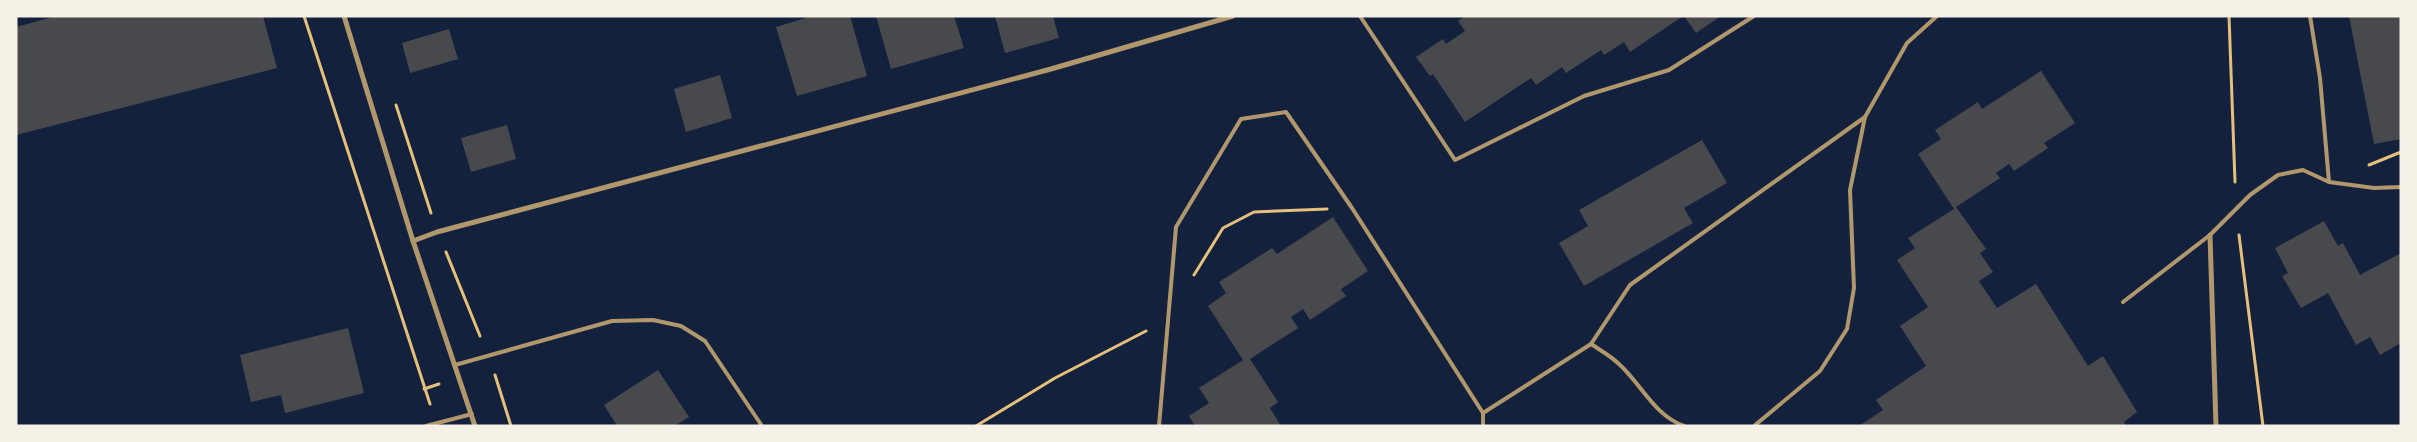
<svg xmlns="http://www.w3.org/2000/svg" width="2417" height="442" font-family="Barlow,sans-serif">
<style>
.building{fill:#48494c}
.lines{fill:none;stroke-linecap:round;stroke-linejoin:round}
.path{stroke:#e5c07b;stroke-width:3}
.service{stroke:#b1986c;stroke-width:4}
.minor{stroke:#b1986c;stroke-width:5}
</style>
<rect width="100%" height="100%" fill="#14213d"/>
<g class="building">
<polygon points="56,16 263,16 277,68 16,135 16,27"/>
<polygon points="812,16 850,16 867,76 797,96 776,27"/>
<polygon points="876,16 954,16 964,48 891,69"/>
<polygon points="995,16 1053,16 1059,38 1005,53"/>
<polygon points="1466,16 1683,16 1630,52 1624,42 1604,55 1601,50 1566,73 1562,67 1536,85 1531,78 1465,122 1433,74 1430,76 1416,57 1443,39 1446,44 1465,31 1458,21"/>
<polygon points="1684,16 1721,16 1696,33"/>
<polygon points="2349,16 2401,16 2401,139 2374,144"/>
<polygon points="449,29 458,59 410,73 402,43"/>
<polygon points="2041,71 2075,123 2044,143 2048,148 2014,171 2009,164 1996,173 2000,178 1956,207 1986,249 1980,253 1993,272 1979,281 1997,308 2036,284 2088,366 2103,356 2137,412 2124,422 2127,426 1859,426 1883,410 1876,400 1926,366 1900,326 1928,307 1897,260 1915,248 1908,238 1954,209 1918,154 1941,139 1935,130 1978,102 1982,109"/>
<polygon points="720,75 732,118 686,132 674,89"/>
<polygon points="507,125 516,159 471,172 461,138"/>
<polygon points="1702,140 1727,183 1684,208 1693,223 1584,286 1559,243 1588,226 1579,210"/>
<polygon points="1333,217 1368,271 1341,289 1346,296 1310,320 1303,309 1291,317 1298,328 1250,359 1278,402 1270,408 1281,426 1195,426 1189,416 1209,403 1199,388 1243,360 1208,306 1226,293 1219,282 1272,248 1277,254"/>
<polygon points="2324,221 2338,246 2343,243 2360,275 2401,253 2401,343 2380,355 2370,337 2356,345 2328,293 2301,308 2282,276 2288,273 2275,248"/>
<polygon points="348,328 364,393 285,413 281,395 251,402 240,355"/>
<polygon points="658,370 689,417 675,426 613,426 616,424 604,405"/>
</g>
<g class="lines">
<g class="path">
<polyline points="304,16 430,404"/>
<polyline points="2229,16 2235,182"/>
<polyline points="396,105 431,213"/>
<polyline points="2369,165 2401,152"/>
<polyline points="2239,235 2263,426"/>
<polyline points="446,252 480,336"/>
<polyline points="1194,275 1223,228 1254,212 1327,209"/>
<polyline points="495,375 511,426"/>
<polyline points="424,389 439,384"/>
<polyline points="976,426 1055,378 1146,331"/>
</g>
<g class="service">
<polyline points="1360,16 1455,160 1584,96 1669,70 1754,16"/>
<polyline points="2310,16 2320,78 2329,182"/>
<polyline points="2123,302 2210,235 2250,195 2278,175 2303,170 2329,182 2374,188 2401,187"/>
<path d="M1591,344c9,6 20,12 28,20 23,21 35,51 65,62"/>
<polyline points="455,365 612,321 653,320 681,326 705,341 762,426"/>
<polyline points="1483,413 1591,344 1630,285 1865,117"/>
<polyline points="426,426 472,414"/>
<polyline points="1159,426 1176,227 1241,119 1286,112 1352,208 1483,413 1483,426"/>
<polyline points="1754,426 1820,371 1847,329 1854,288 1850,190 1865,117 1907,43 1937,16"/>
</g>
<g class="minor">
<polyline points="344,16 413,241 475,426"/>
<polyline points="2210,235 2216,426"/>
<polyline points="413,241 437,232 1051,69 1233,16"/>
</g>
</g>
<rect width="2417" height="442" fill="none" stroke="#f6f1e7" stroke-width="35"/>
</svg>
